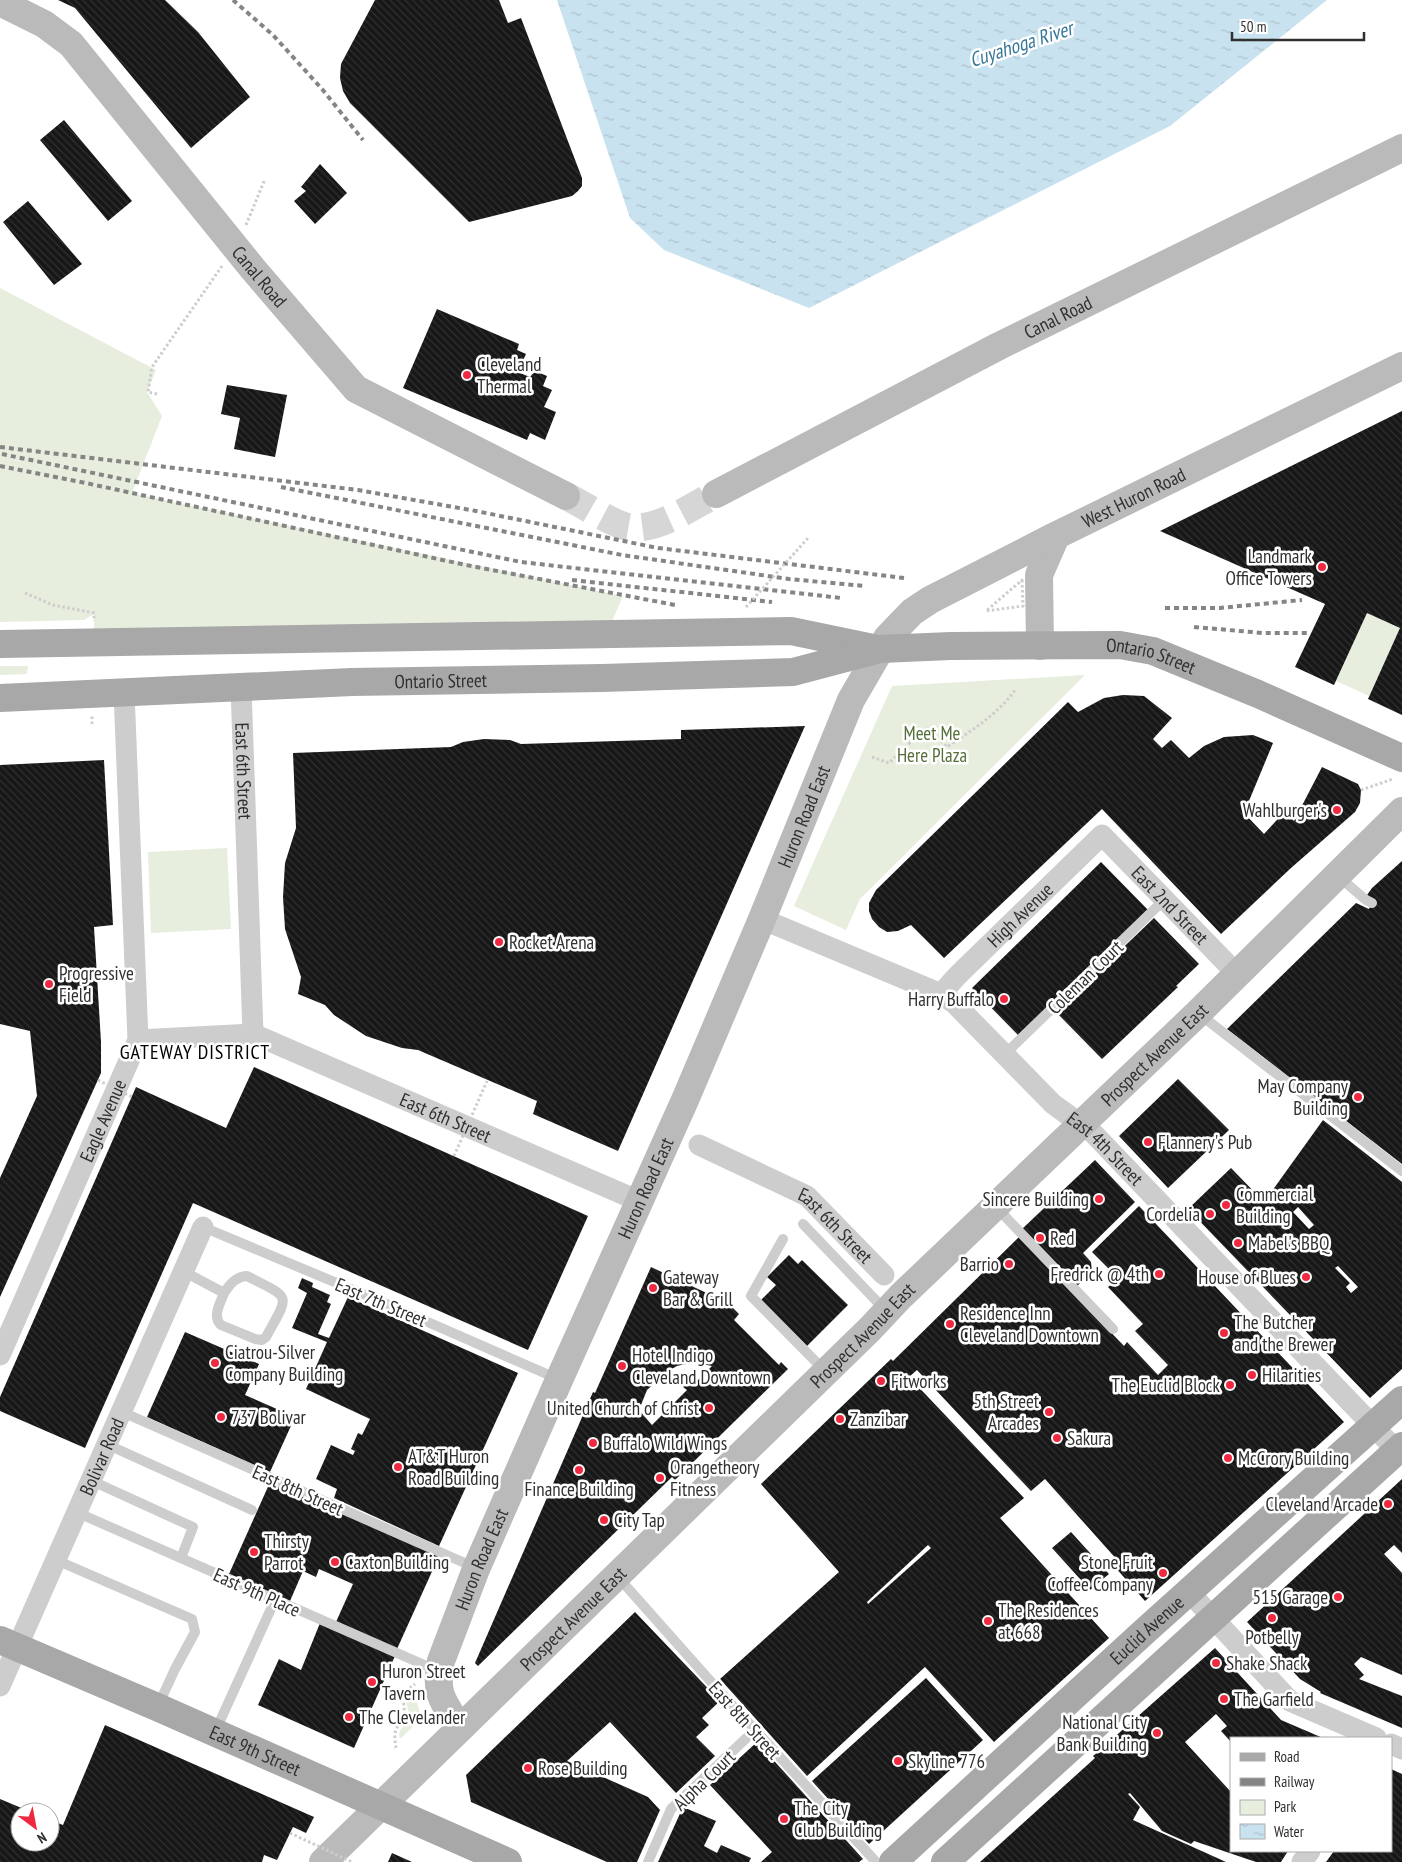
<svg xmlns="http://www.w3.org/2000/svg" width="1402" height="1862" font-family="'PT Sans Narrow',sans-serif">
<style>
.green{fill:#e7eede}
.water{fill:url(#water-ripples)}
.building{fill:url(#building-back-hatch);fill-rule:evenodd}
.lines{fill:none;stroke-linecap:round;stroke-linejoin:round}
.secondary-tunnel{stroke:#d6d6d6;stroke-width:28;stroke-dasharray:28 14;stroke-linecap:butt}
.path{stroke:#cdcdcd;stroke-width:3;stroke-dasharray:2.5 2.5;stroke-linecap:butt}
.lane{stroke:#cdcdcd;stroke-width:10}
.street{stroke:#cdcdcd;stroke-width:21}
.secondary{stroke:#bababa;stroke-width:28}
.primary{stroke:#a8a8a8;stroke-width:28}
.rail{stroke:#858585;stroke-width:4;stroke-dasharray:5 4;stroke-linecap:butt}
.path-bridge{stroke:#cdcdcd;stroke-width:3;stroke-dasharray:2.5 2.5;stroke-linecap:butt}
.poi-dot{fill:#f02941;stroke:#fff;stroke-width:2}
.labels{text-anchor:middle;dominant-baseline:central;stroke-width:5;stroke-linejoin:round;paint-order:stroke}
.street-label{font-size:19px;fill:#303030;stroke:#fff}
.poi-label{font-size:19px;fill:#303030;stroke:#fff;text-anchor:start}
.park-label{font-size:19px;fill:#556f3a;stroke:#fff}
.water-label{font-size:20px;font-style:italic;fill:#387798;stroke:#fff}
.neighbourhood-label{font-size:20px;letter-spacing:1px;fill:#000;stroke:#fff}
</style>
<defs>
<pattern id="water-ripples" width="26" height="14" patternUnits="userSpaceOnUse" patternTransform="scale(1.25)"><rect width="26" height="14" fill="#c9e2ef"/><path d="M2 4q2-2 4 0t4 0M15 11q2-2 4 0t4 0" fill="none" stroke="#adc2cd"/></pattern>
<pattern id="building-back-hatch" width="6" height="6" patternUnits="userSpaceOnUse" patternTransform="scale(1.25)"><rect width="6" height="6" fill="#171717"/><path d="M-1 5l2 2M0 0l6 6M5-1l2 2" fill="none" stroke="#303030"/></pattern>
</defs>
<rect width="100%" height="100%" fill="#fff"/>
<path class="green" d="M0 288 156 370 147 392 162 416 132 493 623 596 607 633 94 642V614L84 620 0 622Z
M1367 613 1400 628 1369 696 1336 681Z
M0 666H28L27 674 0 675Z
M1085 675 860 899 846 930 794 906 892 686Z
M227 848 231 929 151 933 148 852Z
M413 1690 421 1716 418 1722 400 1739C396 1728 407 1727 409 1718 410 1711 405 1705 406 1698Z"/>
<path class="water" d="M557 0H1327L1170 126 809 308 664 250 630 218Z"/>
<path class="building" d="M58 0H165L198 32 250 97 191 148 75 8Z
M375 0H499L508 23 521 18 582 178V186L578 191 572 196 469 222 350 103 343 91 340 78 341 64Z
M64 120 132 201 108 221 40 140Z
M320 164 347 193 315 224 294 201 306 191 301 187Z
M28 201 82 264 54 285 3 222Z
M437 309 519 344 517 350 526 354 520 367V373L530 377 535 371 547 376 543 386 552 390 544 407 556 412 545 440 530 433 527 440 403 388Z
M227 385 287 395 275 457 234 449 240 418 221 414Z
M1402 411V715L1368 699 1400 628 1367 613 1334 685 1295 667 1325 604 1160 531Z
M1123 695 1144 696 1172 718 1153 739 1162 748 1171 740 1189 758 1204 746 1224 737 1253 735 1273 743 1244 813 1264 834 1285 811 1294 821 1322 767 1358 784 1361 790 1360 803 1355 812 1291 868 1221 934 1102 809 944 958 911 925 898 931 887 932 879 927 872 919 869 911V903L876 890 1068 702 1078 712 1104 698Z
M805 726 618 1151 533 1114 537 1101 418 1050 402 1048 366 1036 334 1015 325 1005 298 994 301 977 285 929 283 897 285 863 296 828 293 753 451 747 463 742 484 739 510 740 521 744 681 739V730Z
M104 760 113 925 94 927 101 1042V1073L0 1297V1178L37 1096 30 1031 0 1024V765Z
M1402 861V1164L1227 1029 1356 903 1369 909 1373 900 1367 895 1372 888Z
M1101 862 1148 910 1018 1035 972 988Z
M1154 918 1199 964 1176 986 1178 987 1102 1059 1055 1011 1106 960 1108 962Z
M254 1067 588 1216 528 1350 193 1203 85 1448 0 1411V1397L136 1087 226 1128Z
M1178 1079 1229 1130 1168 1188 1119 1136Z
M1323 1120 1402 1182V1369L1370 1398 1188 1209 1231 1168 1264 1202ZM1298 1207 1314 1225 1309 1229 1293 1212ZM1338 1266 1358 1287 1351 1293 1346 1287 1350 1283 1335 1268Z
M1095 1160 1135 1202 1083 1253 1091 1262 1092 1272 1077 1286 1022 1229Z
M1139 1206 1344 1422 1145 1601 1114 1566 1119 1562 1045 1479 1031 1491 917 1370 909 1377 1024 1498 1000 1518 1109 1638 994 1742 925 1667 807 1776 720 1679 839 1572 761 1484 891 1359 893 1361 897 1357 1019 1237 1124 1346 1127 1342 1158 1375 1168 1365 1135 1331 1143 1324 1108 1287 1118 1278 1092 1252ZM928 1545 931 1548 868 1604 867 1602Z
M789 1255 798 1264 802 1260 848 1305 807 1346 761 1300 776 1285 767 1277Z
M651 1267 728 1303 739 1314 734 1320 779 1365 781 1362 788 1369 675 1480 672 1477 478 1666 475 1663 593 1392 595 1393ZM693 1362 712 1366 698 1380 694 1376 683 1387 687 1390 652 1425 639 1410 647 1390 668 1371 677 1366Z
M302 1278 313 1283 312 1287 330 1295 327 1302 331 1304 318 1334 329 1338 348 1297 518 1373 439 1546 334 1498 337 1489 316 1479 331 1445 353 1455 355 1451 351 1449 358 1433 362 1435 370 1419 306 1389 327 1342 292 1328 307 1293 298 1288Z
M185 1332 259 1364 245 1395 295 1417 270 1472 147 1417Z
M1402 1479V1553L1394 1545 1384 1554 1402 1573V1675L1361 1657 1354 1664 1364 1675 1359 1679 1402 1696V1728L1320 1693 1321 1692 1300 1679 1247 1622Z
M271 1480 439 1556 397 1649 336 1622 353 1584 319 1569 316 1577 303 1571 290 1601 229 1574Z
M1071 1532 1109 1574 1090 1590 1052 1548Z
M635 1612 720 1701 702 1718 709 1725 696 1737 715 1756 676 1793 610 1722 567 1761 648 1797 660 1810 637 1862H607L471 1802 466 1775Z
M320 1623 395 1656 354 1748 258 1705 279 1659 301 1670Z
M1215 1648 1281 1720 1323 1738H1231V1742L1221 1731 1227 1726 1216 1714 1185 1742 1231 1792V1851H1288L1281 1862H1256L1194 1841 1191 1844 1162 1831 1130 1793 1128 1794 1140 1807 1133 1820 1226 1862H980L1095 1758 1093 1756Z
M926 1678 983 1740 869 1844 812 1781Z
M105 1725 239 1784 314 1817 306 1833 293 1827 277 1860 264 1855 262 1862H0V1799L31 1812H20V1842H50V1820L63 1825Z
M757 1742 863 1859 859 1862H761L772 1852 710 1785Z
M1391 1769 1402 1774V1862H1326L1334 1851H1391Z
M683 1807 716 1821 704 1846 717 1853 721 1845 751 1858 749 1862H658Z
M392 1853 412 1862H388Z"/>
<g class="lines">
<path class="secondary-tunnel" d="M566 496C584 505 606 520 624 526 652 535 692 506 716 494"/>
<path class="path" d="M246 225 265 179
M157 394 148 392 152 367 222 266
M1022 580 1023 606 986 611Z
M25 593 53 605 94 613V621
M92 724V715
M872 757 889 763 926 727 947 747C972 730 997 715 1015 690
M1361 790 1393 779
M396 1748C395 1742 394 1735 396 1729 399 1724 403 1721 404 1715 406 1698 396 1698 415 1684"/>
<path class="lane" d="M1338 876 1366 900 1372 903
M1198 1013 1402 1171
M1004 1055 1165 899
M996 1207 1113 1329
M803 1224 886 1311
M203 1227 382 1302 558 1379
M783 1239 751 1296 825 1371
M183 1271 224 1293C229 1285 236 1276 247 1276 292 1299 290 1293 266 1337L262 1340 255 1339 221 1325C212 1316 220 1304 224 1293
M120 1411 476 1568
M106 1444 252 1510
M90 1480 193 1527 181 1558
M76 1512 438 1671
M56 1560 192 1619 195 1632 175 1669 158 1706
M618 1577 713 1684 876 1862
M215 1732 275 1600
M648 1862 671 1809 755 1730"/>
<g class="street">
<path id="s1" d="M241 687 253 1034"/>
<path id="s2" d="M762 919 941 994 954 1003 1053 1104 1093 1133 1397 1451"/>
<path id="s3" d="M941 994 957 976 1102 835 1237 974"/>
<path id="s4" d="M138 1040 253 1034 639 1201"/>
<path id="s5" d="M699 1145 807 1196 884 1275"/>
<path id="s6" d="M0 1355 138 1040 124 692"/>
<path d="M1189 1592 1290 1701 1376 1738"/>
<path id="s7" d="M0 1686 203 1227"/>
<path d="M1391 1744 1402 1749"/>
<path d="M1302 1862 1310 1851"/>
</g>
<g class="secondary">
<path id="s8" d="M0 2 44 24 71 44 253 269 356 389 566 496"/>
<path id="s9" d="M716 494 999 346 1402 148"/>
<path d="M1040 646 1039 575 1056 536"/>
<path id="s10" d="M460 1728C443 1702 434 1693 441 1661L476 1569 559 1380 685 1100 762 919 851 700 887 638 912 612 930 600 1051 538 1402 366"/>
<path id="s11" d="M323 1862 870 1329 901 1296 1198 1013 1402 811"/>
</g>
<g class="primary">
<path d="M0 644 791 631 873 648"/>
<path id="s12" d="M0 698 352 682 602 678 793 672 880 649 951 646 1120 645 1153 651 1258 694 1402 758"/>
<path id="s13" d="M0 1640 157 1707 508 1862"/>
<path id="s14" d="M893 1862 1145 1631 1402 1400"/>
<path d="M945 1862 1402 1446"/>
</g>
<path class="rail" d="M233 0 273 35 322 89 363 140
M0 447 358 490 476 511 658 548 904 578
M2 454 521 562 841 598
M0 466 81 482 466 565 675 605
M281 487 622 555 789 579 865 586
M572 580 772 602
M1165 608H1220L1302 600
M1194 627 1263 633H1309"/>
<path class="path-bridge" d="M746 607 809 537
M98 1080 132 1097
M454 1156 487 1081
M290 1833 352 1862"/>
</g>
<g class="poi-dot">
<circle cx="467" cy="375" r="5"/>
<circle cx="1322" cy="567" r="5"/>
<circle cx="1337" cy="810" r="5"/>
<circle cx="499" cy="942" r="5"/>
<circle cx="49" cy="984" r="5"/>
<circle cx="1004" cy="999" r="5"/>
<circle cx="1358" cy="1097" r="5"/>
<circle cx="1148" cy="1142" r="5"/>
<circle cx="1099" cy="1199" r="5"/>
<circle cx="1226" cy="1205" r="5"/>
<circle cx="1210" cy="1214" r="5"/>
<circle cx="1040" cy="1238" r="5"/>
<circle cx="1238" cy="1243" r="5"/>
<circle cx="1009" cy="1264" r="5"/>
<circle cx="1159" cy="1274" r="5"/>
<circle cx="1306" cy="1277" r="5"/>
<circle cx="653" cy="1288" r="5"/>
<circle cx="950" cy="1324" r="5"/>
<circle cx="1224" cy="1333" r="5"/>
<circle cx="215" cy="1363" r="5"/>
<circle cx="622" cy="1366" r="5"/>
<circle cx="1252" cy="1375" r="5"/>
<circle cx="881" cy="1381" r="5"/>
<circle cx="1230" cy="1385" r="5"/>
<circle cx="709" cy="1408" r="5"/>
<circle cx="1049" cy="1412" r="5"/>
<circle cx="221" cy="1417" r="5"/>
<circle cx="840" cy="1419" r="5"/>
<circle cx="1057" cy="1438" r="5"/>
<circle cx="593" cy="1443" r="5"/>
<circle cx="1228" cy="1458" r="5"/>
<circle cx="398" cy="1467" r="5"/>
<circle cx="579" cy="1470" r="5"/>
<circle cx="660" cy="1478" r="5"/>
<circle cx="1388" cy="1504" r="5"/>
<circle cx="604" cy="1520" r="5"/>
<circle cx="254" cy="1552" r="5"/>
<circle cx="335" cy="1562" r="5"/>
<circle cx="1163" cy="1573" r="5"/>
<circle cx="1338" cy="1597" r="5"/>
<circle cx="1272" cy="1618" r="5"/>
<circle cx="988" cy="1621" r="5"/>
<circle cx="1216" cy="1663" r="5"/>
<circle cx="372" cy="1682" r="5"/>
<circle cx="1224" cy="1699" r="5"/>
<circle cx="349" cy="1717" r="5"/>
<circle cx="1157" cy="1733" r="5"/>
<circle cx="898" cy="1761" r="5"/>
<circle cx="528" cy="1768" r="5"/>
<circle cx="784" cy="1819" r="5"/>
</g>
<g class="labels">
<g class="street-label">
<text stroke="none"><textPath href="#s8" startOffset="382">Canal Road</textPath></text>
<text stroke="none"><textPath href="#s9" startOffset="385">Canal Road</textPath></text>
<text stroke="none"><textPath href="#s10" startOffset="1475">West Huron Road</textPath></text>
<text stroke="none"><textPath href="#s12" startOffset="1156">Ontario Street</textPath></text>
<text stroke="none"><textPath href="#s12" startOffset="441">Ontario Street</textPath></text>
<text stroke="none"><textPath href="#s1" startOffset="84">East 6th Street</textPath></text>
<text stroke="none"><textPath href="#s10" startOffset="992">Huron Road East</textPath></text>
<text stroke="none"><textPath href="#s3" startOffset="324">East 2nd Street</textPath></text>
<text stroke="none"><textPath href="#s3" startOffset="112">High Avenue</textPath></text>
<text transform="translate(1085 977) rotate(-44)">Coleman Court</text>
<text stroke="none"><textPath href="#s11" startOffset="1159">Prospect Avenue East</textPath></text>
<text stroke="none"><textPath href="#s4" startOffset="325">East 6th Street</textPath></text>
<text stroke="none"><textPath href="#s6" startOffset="256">Eagle Avenue</textPath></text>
<text stroke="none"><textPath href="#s2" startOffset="420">East 4th Street</textPath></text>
<text stroke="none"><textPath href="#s10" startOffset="588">Huron Road East</textPath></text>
<text stroke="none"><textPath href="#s5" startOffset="160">East 6th Street</textPath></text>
<text transform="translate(381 1302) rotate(23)">East 7th Street</text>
<text stroke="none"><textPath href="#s11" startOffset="754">Prospect Avenue East</textPath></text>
<text stroke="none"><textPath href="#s7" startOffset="251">Bolivar Road</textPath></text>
<text transform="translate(298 1490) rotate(24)">East 8th Street</text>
<text stroke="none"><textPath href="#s10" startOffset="182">Huron Road East</textPath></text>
<text transform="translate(257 1592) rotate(24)">East 9th Place</text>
<text stroke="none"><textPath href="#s11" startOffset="349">Prospect Avenue East</textPath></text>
<text stroke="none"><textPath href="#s14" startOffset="344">Euclid Avenue</textPath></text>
<text transform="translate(745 1720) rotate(48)">East 8th Street</text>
<text stroke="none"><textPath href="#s13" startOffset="278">East 9th Street</textPath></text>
<text transform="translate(704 1780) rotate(-44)">Alpha Court</text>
</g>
<g class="poi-label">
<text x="477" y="364">Cleveland<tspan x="477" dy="22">Thermal</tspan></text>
<text x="1312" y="556" text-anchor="end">Landmark<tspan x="1312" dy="22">Office Towers</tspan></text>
<text x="1327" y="810" text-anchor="end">Wahlburger's</text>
<text x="509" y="942">Rocket Arena</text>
<text x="59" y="973">Progressive<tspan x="59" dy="22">Field</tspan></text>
<text x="994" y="999" text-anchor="end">Harry Buffalo</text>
<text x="1348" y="1086" text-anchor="end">May Company<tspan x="1348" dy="22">Building</tspan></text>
<text x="1158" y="1142">Flannery's Pub</text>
<text x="1236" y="1194">Commercial<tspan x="1236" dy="22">Building</tspan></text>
<text x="1089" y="1199" text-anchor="end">Sincere Building</text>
<text x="1200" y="1214" text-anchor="end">Cordelia</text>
<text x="1050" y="1238">Red</text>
<text x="1248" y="1243">Mabel's BBQ</text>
<text x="999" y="1264" text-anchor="end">Barrio</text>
<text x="1149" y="1274" text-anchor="end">Fredrick @ 4th</text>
<text x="663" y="1277">Gateway<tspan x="663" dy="22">Bar &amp; Grill</tspan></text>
<text x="1296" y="1277" text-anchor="end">House of Blues</text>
<text x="960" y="1313">Residence Inn<tspan x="960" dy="22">Cleveland Downtown</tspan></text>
<text x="1234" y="1322">The Butcher<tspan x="1234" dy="22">and the Brewer</tspan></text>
<text x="225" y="1352">Ciatrou-Silver<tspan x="225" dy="22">Company Building</tspan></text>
<text x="632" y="1355">Hotel Indigo<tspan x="632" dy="22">Cleveland Downtown</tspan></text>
<text x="1262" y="1375">Hilarities</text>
<text x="891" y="1381">Fitworks</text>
<text x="1220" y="1385" text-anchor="end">The Euclid Block</text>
<text x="1039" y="1401" text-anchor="end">5th Street<tspan x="1039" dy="22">Arcades</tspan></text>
<text x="699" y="1408" text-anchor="end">United Church of Christ</text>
<text x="231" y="1417">737 Bolivar</text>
<text x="850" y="1419">Zanzibar</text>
<text x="1067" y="1438">Sakura</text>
<text x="603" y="1443">Buffalo Wild Wings</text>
<text x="408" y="1456">AT&amp;T Huron<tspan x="408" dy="22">Road Building</tspan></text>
<text x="1238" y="1458">McCrory Building</text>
<text x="670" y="1467">Orangetheory<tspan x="670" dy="22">Fitness</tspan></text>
<text x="579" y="1489" text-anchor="middle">Finance Building</text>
<text x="1378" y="1504" text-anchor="end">Cleveland Arcade</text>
<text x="614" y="1520">City Tap</text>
<text x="264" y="1541">Thirsty<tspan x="264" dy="22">Parrot</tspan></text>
<text x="345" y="1562">Caxton Building</text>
<text x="1153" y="1562" text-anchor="end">Stone Fruit<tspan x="1153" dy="22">Coffee Company</tspan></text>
<text x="1328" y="1597" text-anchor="end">515 Garage</text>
<text x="998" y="1610">The Residences<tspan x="998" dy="22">at 668</tspan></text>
<text x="1272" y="1637" text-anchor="middle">Potbelly</text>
<text x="1226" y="1663">Shake Shack</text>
<text x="382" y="1671">Huron Street<tspan x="382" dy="22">Tavern</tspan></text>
<text x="1234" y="1699">The Garfield</text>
<text x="359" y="1717">The Clevelander</text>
<text x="1147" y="1722" text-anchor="end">National City<tspan x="1147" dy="22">Bank Building</tspan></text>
<text x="908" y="1761">Skyline 776</text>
<text x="538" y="1768">Rose Building</text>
<text x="794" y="1808">The City<tspan x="794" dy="22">Club Building</tspan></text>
</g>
<g class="park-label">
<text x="932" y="733">Meet Me<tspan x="932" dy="22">Here Plaza</tspan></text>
</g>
<g class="water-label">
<text transform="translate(1021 44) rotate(-18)">Cuyahoga River</text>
</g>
<g class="neighbourhood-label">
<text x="195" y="1052">GATEWAY DISTRICT</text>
</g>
</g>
<rect x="1230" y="1737" width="162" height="115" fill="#ffffff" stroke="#acacac"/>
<rect x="1240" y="1753" width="25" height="8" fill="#a8a8a8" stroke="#acacac"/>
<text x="1274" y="1762" font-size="15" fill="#303030">Road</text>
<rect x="1240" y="1778" width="25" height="8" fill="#858585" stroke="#acacac"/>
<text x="1274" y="1787" font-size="15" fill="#303030">Railway</text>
<rect x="1240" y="1800" width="25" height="15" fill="#e7eede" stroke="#acacac"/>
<text x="1274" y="1812" font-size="15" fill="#303030">Park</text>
<rect x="1240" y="1824" width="25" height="15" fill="url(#water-ripples)" stroke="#acacac"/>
<text x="1274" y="1837" font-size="15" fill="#303030">Water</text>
<g transform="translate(35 1827) rotate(148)"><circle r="24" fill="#ffffff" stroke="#acacac"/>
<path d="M0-4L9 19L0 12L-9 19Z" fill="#f02941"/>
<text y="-8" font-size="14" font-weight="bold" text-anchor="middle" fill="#303030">N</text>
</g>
<path d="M1232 32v8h132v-8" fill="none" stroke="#303030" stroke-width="2.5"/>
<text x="1240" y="32" font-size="15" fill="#303030" stroke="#ffffff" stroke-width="4" paint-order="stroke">50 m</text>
</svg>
